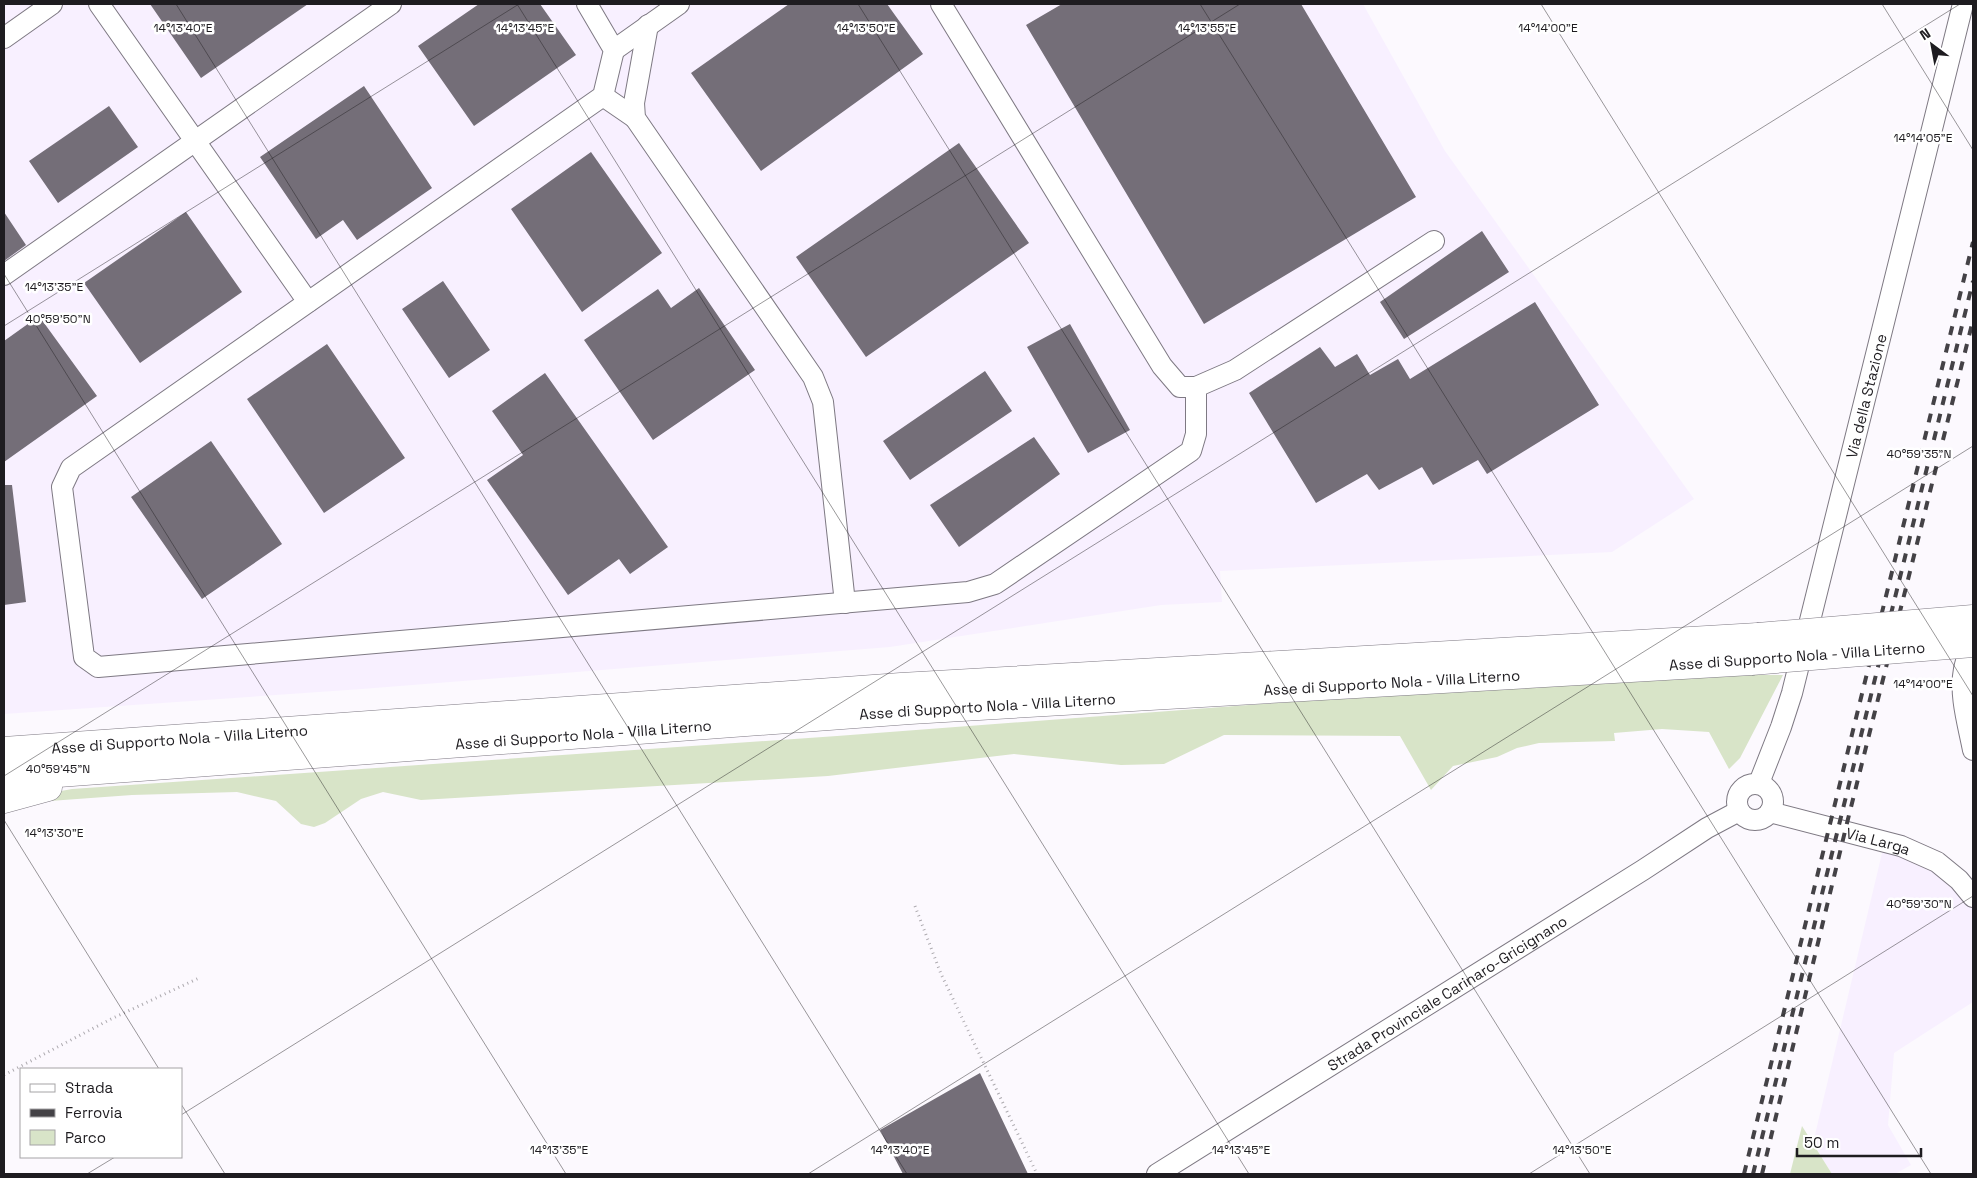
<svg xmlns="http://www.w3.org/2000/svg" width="1977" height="1178" font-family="'Space Grotesk',sans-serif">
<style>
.built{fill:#f8f0ff}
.green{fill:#d8e4c8}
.building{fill:#746e78}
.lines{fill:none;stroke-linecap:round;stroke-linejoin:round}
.minor-casing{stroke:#7e7983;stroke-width:22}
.highway-casing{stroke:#7e7983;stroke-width:29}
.path{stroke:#adaaaf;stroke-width:3;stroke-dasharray:1 4;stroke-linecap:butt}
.minor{stroke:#fff;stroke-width:20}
.highway{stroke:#fff;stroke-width:28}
.rail{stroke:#444246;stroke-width:4;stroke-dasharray:9 9;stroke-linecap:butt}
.highway-bridge-casing{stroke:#7e7983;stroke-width:29;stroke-linecap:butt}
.highway-bridge{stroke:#fff;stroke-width:28}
.ticks{fill:none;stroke:#1e1c20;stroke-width:1;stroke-opacity:0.45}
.labels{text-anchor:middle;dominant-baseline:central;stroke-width:5;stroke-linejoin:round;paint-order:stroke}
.street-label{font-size:15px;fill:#1e1c20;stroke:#fff}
.ticks-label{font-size:12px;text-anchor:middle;fill:#1e1c20;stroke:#fff;stroke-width:5;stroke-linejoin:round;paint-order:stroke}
</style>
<rect width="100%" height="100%" fill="#fcf9fe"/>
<path class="built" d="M4 4H1363L1445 151 1694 499 1612 552 1220 571 1222 602 1161 605 890 647 362 689 4 714Z
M1883 849 1931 867 1954 887 1973 909V1002L1894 1053 1888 1125 1911 1165 1895 1174H1832L1813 1143Z"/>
<path class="green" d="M1660 674 1783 675 1740 758 1729 769 1709 732 1662 729 1614 733 1615 741 1539 743 1517 748 1497 757 1453 766 1431 790 1400 736 1224 735 1164 764 1121 765 1014 754 828 776 421 800 383 792 361 799 325 823 314 827 301 824 276 801 237 792 132 795 36 802 34 796 72 789 837 736Z
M1802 1126 1832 1174H1790Z"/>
<path class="building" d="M150 4H308L201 78Z
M479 4H540L576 55 474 126 418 46Z
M789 4H887L923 54 761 171 691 73Z
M1062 4H1301L1416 197 1204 324 1026 25Z
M364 86 432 188 357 240 343 220 316 239 260 157Z
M109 106 138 147 58 203 29 161Z
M959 143 1029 243 866 357 796 257Z
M591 152 662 253 582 312 511 209Z
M4 212 26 245 4 261Z
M186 212 242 292 140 363 84 283Z
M1482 231 1509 272 1404 339 1380 302Z
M443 281 490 350 449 378 402 309Z
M699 288 755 370 653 440 584 340 658 289 671 308Z
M1535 302 1599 405 1487 474 1478 460 1433 485 1422 467 1379 490 1367 474 1316 503 1249 393 1320 347 1335 367 1357 354 1370 375 1398 359 1410 379Z
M39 316 97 396 4 462V341Z
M1070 324 1130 430 1088 453 1027 347Z
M327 344 405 458 324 513 247 399Z
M985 371 1012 411 910 480 883 441Z
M545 373 668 547 630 574 619 559 568 595 487 480 523 455 492 411Z
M1034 437 1060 474 959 547 930 505Z
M211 441 282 544 202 599 131 497Z
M4 485H12L26 602 4 605Z
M980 1073 1028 1174H903L880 1130Z"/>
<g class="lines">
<defs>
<g id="minor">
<path d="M99 4 308 302"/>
<path d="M587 4 614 50 603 96 71 468 62 487 84 657 98 667 968 592 995 584 1191 451 1196 434V387"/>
<path d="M941 4 1162 366 1180 387H1196L1235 370 1434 241"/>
<path d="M648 25 634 103 635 118 813 377 823 402 845 603"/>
<path d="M4 38 52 4"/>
<path d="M614 50 679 4"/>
<path d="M603 96 635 118"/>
<path d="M4 275 391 4"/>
<path d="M1973 640C1970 649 1966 659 1964 669 1959 695 1968 724 1973 750"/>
<path id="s1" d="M1759 783 1781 727 1792 693 1963 4"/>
<circle cx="1755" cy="802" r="18"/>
<path id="s2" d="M1770 812 1901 846 1937 862 1959 880 1973 897"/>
<path id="s3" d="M1157 1174 1643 870 1707 828 1739 811"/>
</g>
<g id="highway">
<path id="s4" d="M4 751 901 687 1758 637"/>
<path id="s5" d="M4 777 910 710 1751 661"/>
<path d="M4 799 48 787"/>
</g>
</defs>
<use href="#minor" class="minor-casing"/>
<use href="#highway" class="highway-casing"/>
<path class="path" d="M915 906 941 974 1037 1174
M4 1075 111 1019 199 978"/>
<use href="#minor" class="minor"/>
<use href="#highway" class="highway"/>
<path class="rail" d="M1744 1174 1973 242
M1753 1174 1973 281
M1762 1174 1848 819 1973 320"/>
<defs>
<path id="highway-bridge" d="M1758 637 1973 619
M1751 661 1973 643"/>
</defs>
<use href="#highway-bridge" class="highway-bridge-casing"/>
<use href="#highway-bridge" class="highway-bridge"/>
</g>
<path class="ticks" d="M176 4 907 1174M517 4 1249 1174M858 4 1590 1174M1200 4 1931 1174M1541 4 1973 696M1882 4 1973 150M4 274 566 1174M4 326 519 4M4 776 1240 4M4 820 159 1069M181 1104 225 1174M181 1115 1960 4M87 1174 115 1157M808 1174 1973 446M1529 1174 1973 896"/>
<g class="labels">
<g class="street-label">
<text stroke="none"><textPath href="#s1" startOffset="402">Via della Stazione</textPath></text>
<text transform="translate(1797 656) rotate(-4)">Asse di Supporto Nola - Villa Literno</text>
<text stroke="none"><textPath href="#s5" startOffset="1391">Asse di Supporto Nola - Villa Literno</textPath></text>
<text stroke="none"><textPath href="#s5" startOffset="986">Asse di Supporto Nola - Villa Literno</textPath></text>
<text stroke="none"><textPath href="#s5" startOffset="581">Asse di Supporto Nola - Villa Literno</textPath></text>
<text stroke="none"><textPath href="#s4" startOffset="176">Asse di Supporto Nola - Villa Literno</textPath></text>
<text stroke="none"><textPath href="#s2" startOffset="112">Via Larga</textPath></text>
<text stroke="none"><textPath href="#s3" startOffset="342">Strada Provinciale Carinaro-Gricignano</textPath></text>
</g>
</g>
<g class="ticks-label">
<text x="866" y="32">14°13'50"E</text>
<text x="1548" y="32">14°14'00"E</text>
<text x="183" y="32">14°13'40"E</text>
<text x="525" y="32">14°13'45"E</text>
<text x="1207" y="32">14°13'55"E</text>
<text x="1923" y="142">14°14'05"E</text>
<text x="54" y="291">14°13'35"E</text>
<text x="58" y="323">40°59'50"N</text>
<text x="1919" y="458">40°59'35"N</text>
<text x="1923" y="688">14°14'00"E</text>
<text x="58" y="773">40°59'45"N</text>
<text x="54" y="837">14°13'30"E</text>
<text x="1919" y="908">40°59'30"N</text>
<text x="559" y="1154">14°13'35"E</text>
<text x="900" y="1154">14°13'40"E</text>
<text x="1241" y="1154">14°13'45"E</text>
<text x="1582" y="1154">14°13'50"E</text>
</g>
<rect width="1977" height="1178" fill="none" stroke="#1e1c20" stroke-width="10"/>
<rect x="20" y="1068" width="162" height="90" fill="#ffffff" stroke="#a5a4a6"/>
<rect x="30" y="1084" width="25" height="8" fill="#ffffff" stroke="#a5a4a6"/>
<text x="65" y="1093" font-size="15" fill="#1e1c20">Strada</text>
<rect x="30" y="1109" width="25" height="8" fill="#444246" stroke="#a5a4a6"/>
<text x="65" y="1118" font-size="15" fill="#1e1c20">Ferrovia</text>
<rect x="30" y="1130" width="25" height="15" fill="#d8e4c8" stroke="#a5a4a6"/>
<text x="65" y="1143" font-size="15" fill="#1e1c20">Parco</text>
<g transform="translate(1932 45) rotate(328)" stroke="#ffffff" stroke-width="4" paint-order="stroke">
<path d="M0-4L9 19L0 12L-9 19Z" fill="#1e1c20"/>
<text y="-8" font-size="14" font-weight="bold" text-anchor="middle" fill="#1e1c20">N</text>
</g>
<path d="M1797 1148v8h124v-8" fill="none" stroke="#1e1c20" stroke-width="2.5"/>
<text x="1804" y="1148" font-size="15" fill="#1e1c20" stroke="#ffffff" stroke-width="4" paint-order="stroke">50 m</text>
</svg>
